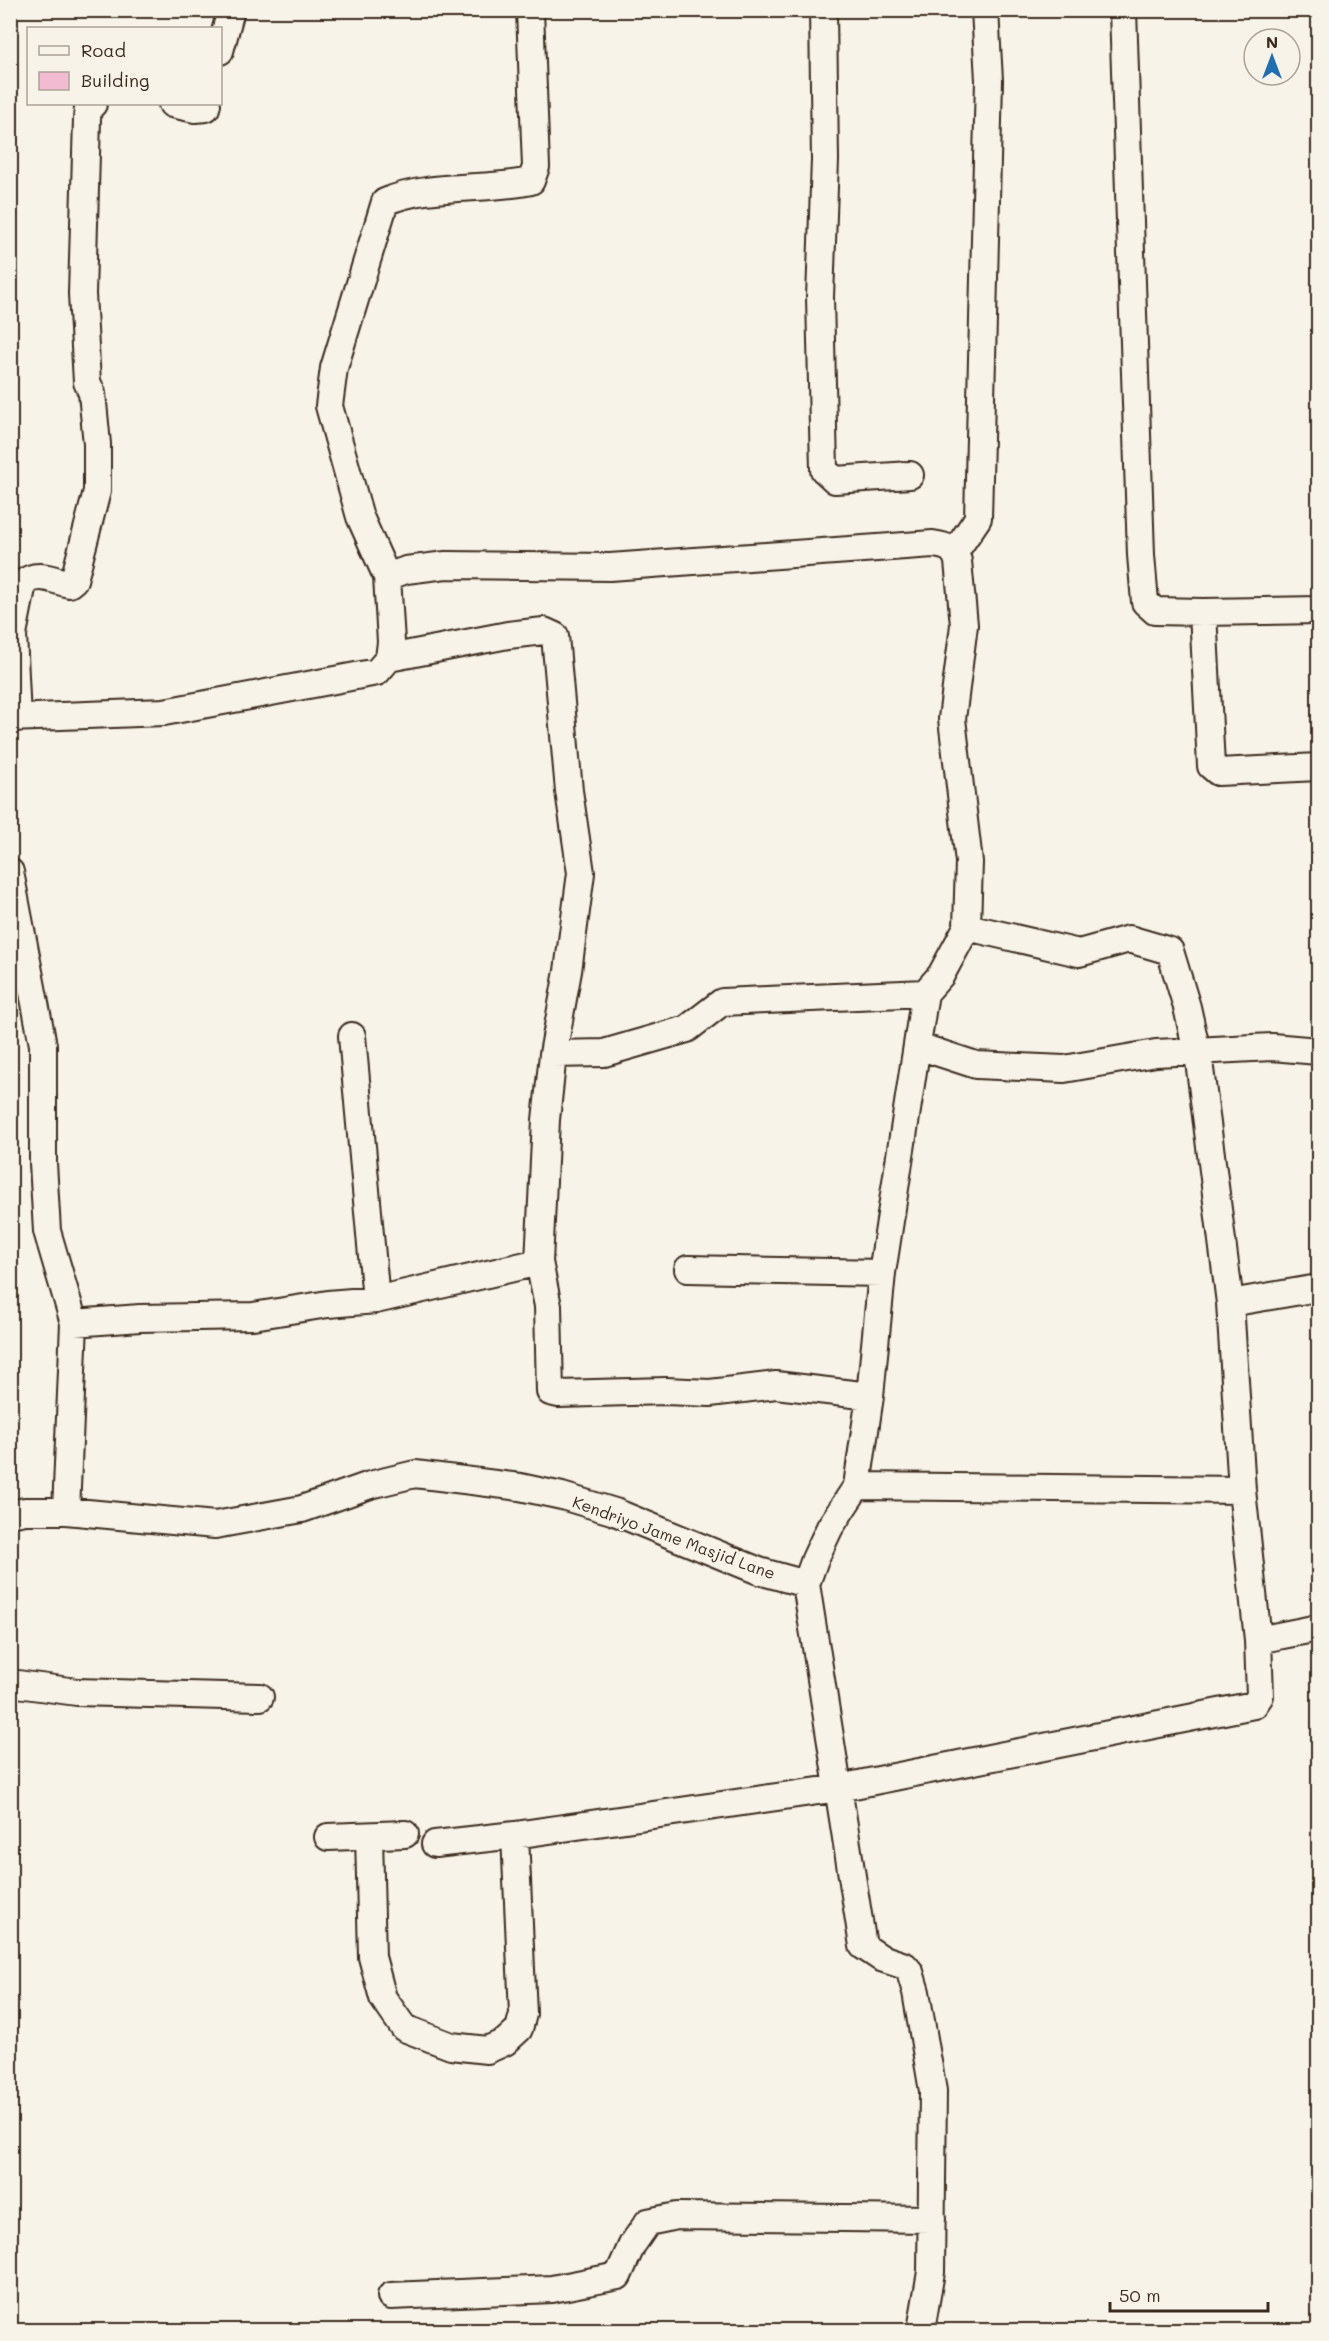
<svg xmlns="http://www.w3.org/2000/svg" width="1329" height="2341" font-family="Mali,sans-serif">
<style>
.building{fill:#f2bbd2;stroke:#3b2a1e;stroke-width:1.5}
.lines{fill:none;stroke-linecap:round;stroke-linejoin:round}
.minor-casing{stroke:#3b2a1e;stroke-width:30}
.minor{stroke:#f7f3e8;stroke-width:26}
.labels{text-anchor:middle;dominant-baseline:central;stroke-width:4.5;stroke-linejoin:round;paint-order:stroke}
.street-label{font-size:16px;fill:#3b2a1e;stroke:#f7f3e8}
</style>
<rect width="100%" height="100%" fill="#f7f3e8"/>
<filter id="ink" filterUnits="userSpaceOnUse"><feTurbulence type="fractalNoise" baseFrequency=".0167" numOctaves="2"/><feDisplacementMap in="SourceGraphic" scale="12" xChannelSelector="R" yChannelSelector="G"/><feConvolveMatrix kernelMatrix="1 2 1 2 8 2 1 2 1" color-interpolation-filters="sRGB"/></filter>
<g filter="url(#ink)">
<path class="building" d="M1313 846H1318V895H1314Z"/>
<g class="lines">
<defs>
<path id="minor" d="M823 10 825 160 820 297 824 470 835 480 910 475
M1123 10 1141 555 1145 602 1155 611 1203 612 1318 610
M220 51 231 10
M172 104 195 109 206 108 207 104
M955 552 978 518 989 80 985 10
M387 577 360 517 329 406 334 368 385 202C427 183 485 191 531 181L536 167 530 10
M1203 612 1211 766 1218 772 1318 767
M389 658 508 635 544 631 555 636 569 791 581 873 568 971 553 1054 546 1120 539 1262 548 1306 550 1392 559 1394 666 1391 710 1393 776 1385 870 1396
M10 718 164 712 377 672 389 658 391 642 387 577 406 570 446 565 610 567 933 544C947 546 954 548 958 561L964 625 952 719 969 862 967 927 941 975 925 993 882 1273 870 1396 857 1486 830 1527 815 1559 806 1584 863 1946 881 1958 905 1966 910 1972 916 1992 933 2091 931 2272 921 2330
M17 718 13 634 23 583C37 571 53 580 69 584L74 580 97 491V444L92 393 87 382 82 294 87 119 88 108 93 104
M10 872 43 1045V1163L47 1231 74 1323 66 1511
M352 1036 376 1300
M918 1046 976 1065 1064 1069 1156 1053 1272 1047 1318 1051
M553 1054 604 1053 687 1029 722 1002 925 993
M688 1269 882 1273
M1230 1303 1318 1288
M74 1323 140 1318 253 1316 328 1304 376 1300 539 1262
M857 1486 1242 1490
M10 1514 25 1511H66L215 1525 302 1509 370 1485 415 1474 520 1487 562 1496 615 1512 759 1571 806 1584
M1258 1640 1318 1628
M10 1683 77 1692 260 1697
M369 1836 372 1957 383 1998 404 2028 451 2046 487 2050 505 2042 519 2029 523 2014 515 1835
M328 1837 405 1834
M435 1844 515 1835 839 1788 1254 1705 1260 1696 1258 1640 1242 1490 1230 1303 1199 1061 1187 1007 1170 951 1129 939 1079 953 967 927
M391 2296 552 2289 618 2276 632 2245 648 2222 677 2216 932 2219"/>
</defs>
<use href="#minor" class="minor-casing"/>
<use href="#minor" class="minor"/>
</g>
</g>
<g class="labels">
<g class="street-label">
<text transform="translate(674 1537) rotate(20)">Kendriyo Jame Masjid Lane</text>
</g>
</g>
<rect width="1329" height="2341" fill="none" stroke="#f7f3e8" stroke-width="36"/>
<rect x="18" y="18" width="1293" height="2305" fill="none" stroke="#3b2a1e" stroke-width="2" filter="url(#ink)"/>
<rect x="27" y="27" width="195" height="78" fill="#f7f3e8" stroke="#aca397" stroke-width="1.5"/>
<rect x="39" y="46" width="30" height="9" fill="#f7f3e8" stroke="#aca397" stroke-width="1.5"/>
<text x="81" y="57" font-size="18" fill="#3b2a1e">Road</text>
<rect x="39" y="72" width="30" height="18" fill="#f2bbd2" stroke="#aca397" stroke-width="1.5"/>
<text x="81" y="87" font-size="18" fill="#3b2a1e">Building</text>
<g transform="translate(1272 57)"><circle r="28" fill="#f7f3e8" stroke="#aca397" stroke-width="1.5"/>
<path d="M0-4.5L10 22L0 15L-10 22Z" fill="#1f6fb2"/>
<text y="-9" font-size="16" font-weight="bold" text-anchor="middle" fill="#3b2a1e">N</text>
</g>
<path d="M1110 2302v9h158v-9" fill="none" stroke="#3b2a1e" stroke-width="3"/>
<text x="1119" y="2302" font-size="18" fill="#3b2a1e" stroke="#f7f3e8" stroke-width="4.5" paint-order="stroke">50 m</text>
</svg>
